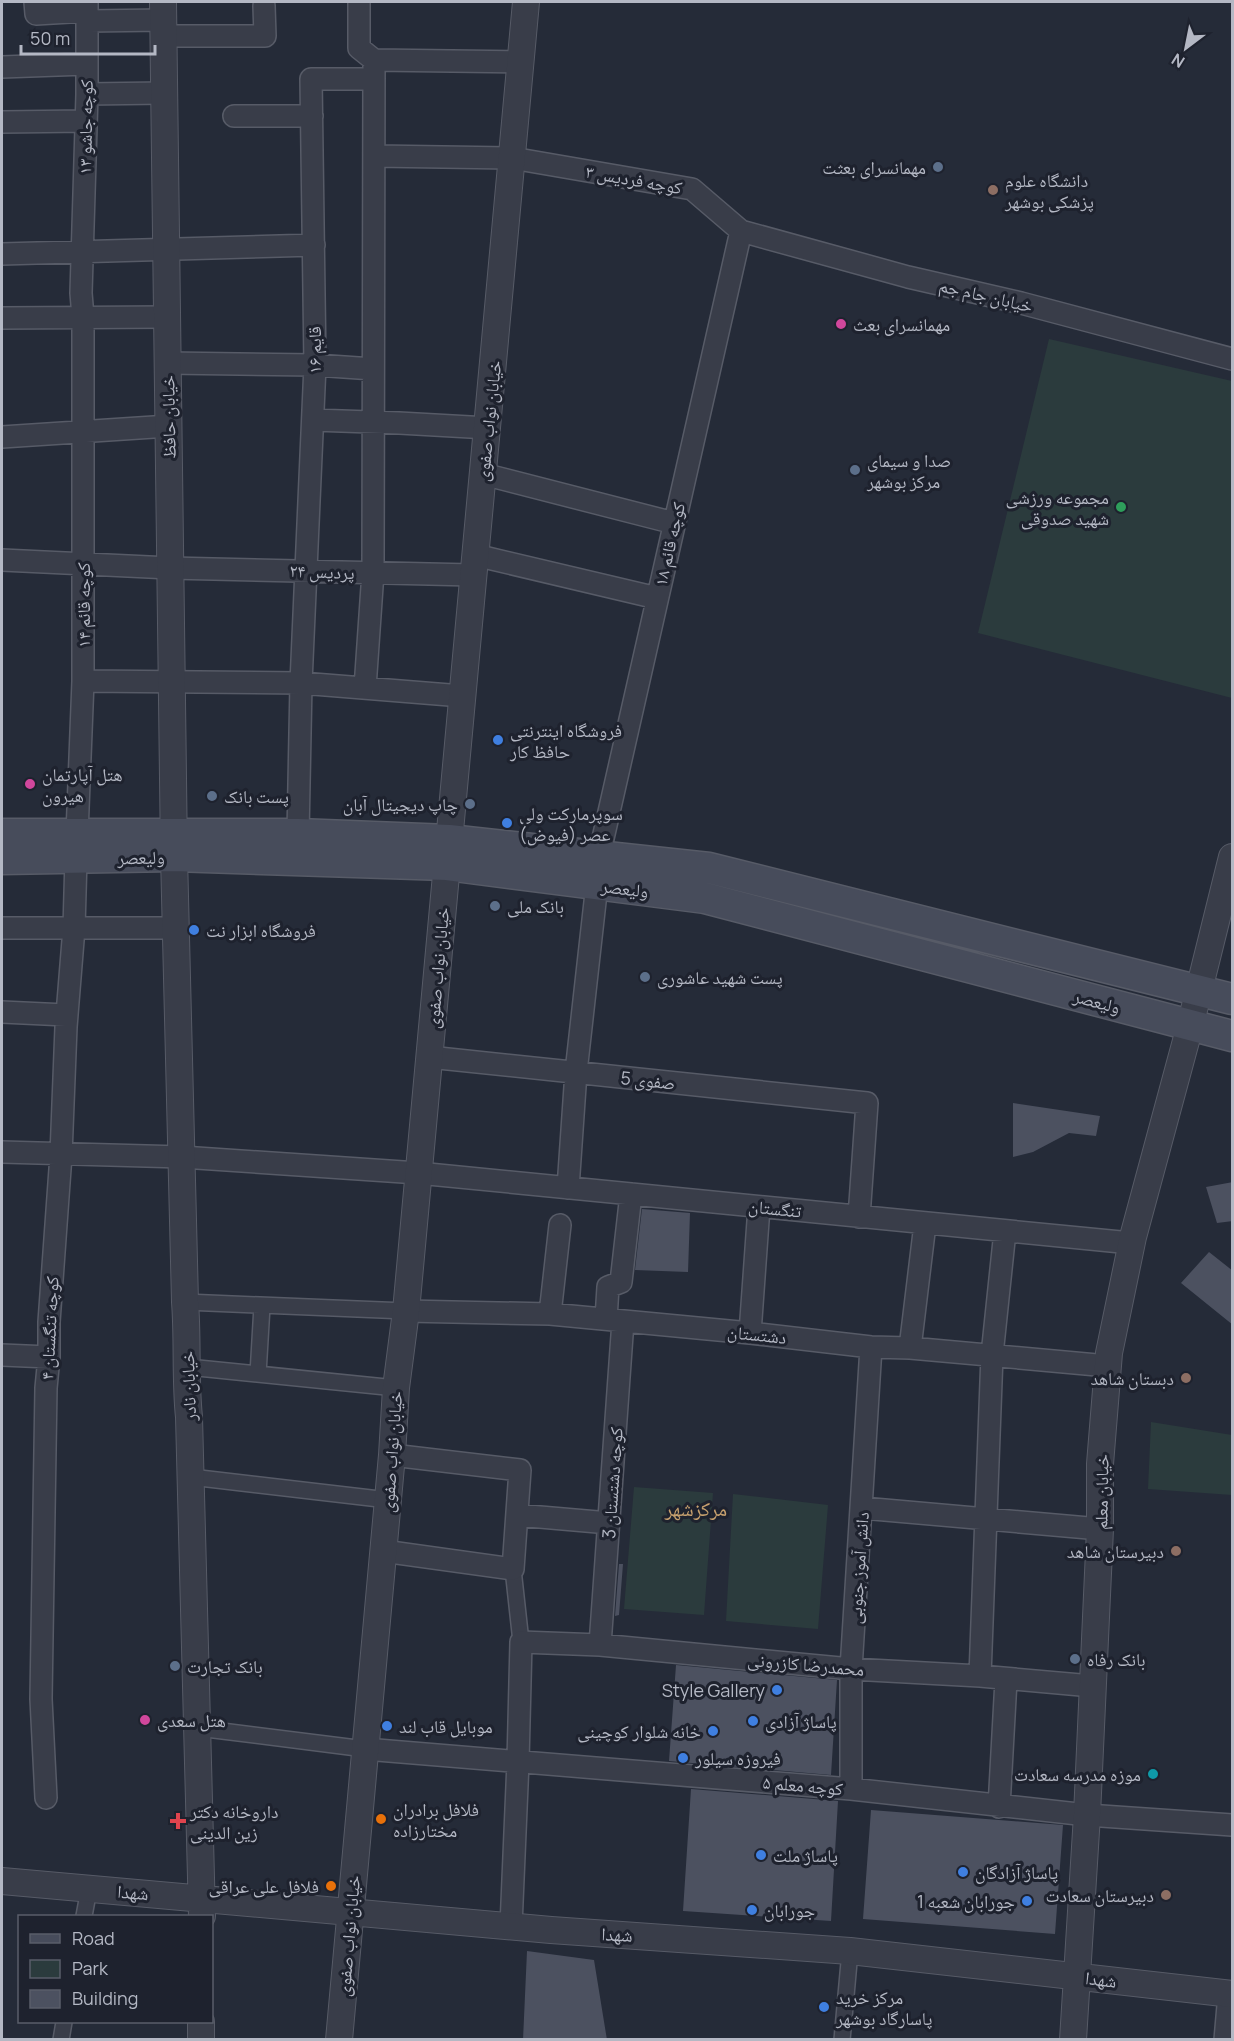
<svg xmlns="http://www.w3.org/2000/svg" width="1234" height="2041" font-family="Manrope,'Noto Naskh Arabic',sans-serif">
<style>
.green{fill:#2b3b3d}
.building{fill:#4c5160}
.lines{fill:none;stroke-linecap:round;stroke-linejoin:round}
.pedestrian-casing{stroke:#575b67;stroke-width:18}
.minor-casing{stroke:#575b67;stroke-width:24}
.tertiary-casing{stroke:#575b67;stroke-width:28}
.secondary-casing{stroke:#575b67;stroke-width:33}
.pedestrian{stroke:#393d49;stroke-width:15}
.minor{stroke:#393d49;stroke-width:21}
.tertiary{stroke:#393d49;stroke-width:26}
.secondary{stroke:#474c5b;stroke-width:30}
.service-dot{fill:#5c6f8a;stroke:#1e222e;stroke-width:2}
.education-dot{fill:#8d6e63;stroke:#1e222e;stroke-width:2}
.hotel-dot{fill:#d1479c;stroke:#1e222e;stroke-width:2}
.leisure-dot{fill:#2e9e5b;stroke:#1e222e;stroke-width:2}
.shop-dot{fill:#3f7fe0;stroke:#1e222e;stroke-width:2}
.culture-dot{fill:#0f9aa8;stroke:#1e222e;stroke-width:2}
.food-dot{fill:#e8710a;stroke:#1e222e;stroke-width:2}
.health-dot{fill:#e0444e;stroke:#1e222e;stroke-width:2}
.labels{text-anchor:middle;dominant-baseline:central;stroke-width:6;stroke-linejoin:round;paint-order:stroke}
.street-label{font-size:18px;fill:#b4b8c4;stroke:#1e222e}
.poi-label{font-size:18px;fill:#b4b8c4;stroke:#1e222e;text-anchor:start}
.neighbourhood-label{font-size:20px;fill:#c6a06e;stroke:#1e222e}
</style>
<rect width="100%" height="100%" fill="#252b38"/>
<path class="green" d="M1049 339 1232 381V698L978 633Z
M1151 1422 1232 1435V1495L1148 1489Z
M634 1487 713 1493 704 1615 624 1609Z
M733 1494 828 1505 818 1629 726 1621Z"/>
<path class="building" d="M1013 1103 1100 1116 1096 1136 1069 1133 1033 1152 1013 1157Z
M1233 1182V1221L1217 1223 1206 1187Z
M642 1209 690 1213 688 1272 635 1270Z
M1209 1252 1233 1271V1325L1181 1283Z
M619 1564H623L619 1615 615 1616Z
M676 1665 837 1680 831 1775 669 1761Z
M691 1789 838 1801 831 1921 683 1911Z
M871 1810 1063 1825 1055 1934 863 1919Z
M527 1951 594 1960 607 2040H523Z"/>
<g class="lines">
<defs>
<path id="pedestrian" d="M185 1302 406 1311
M188 1367 396 1388
M258 1374 262 1306
M191 1477 388 1500
M513 1569 521 1642
M198 1728 365 1749
M84 1916 89 1889
M61 2040 64 2022
M842 2040 850 1951"/>
<path id="minor" d="M35 2 36 14 87 11
M359 2V48L374 60
M88 21 163 20
M163 36H265L264 6
M374 60 520 62
M2 67 86 64
M87 94 164 93
M234 116H312
M2 122 86 121
M375 156 512 158 692 189 741 231 908 277 1021 303 1232 359
M2 254 314 245
M2 318 167 317
M168 363 315 365 373 369
M313 420 399 423 488 428
M2 437 169 426
M483 474 674 523
M475 555 657 598
M2 560 170 568 473 575
M83 681 301 683 462 696
M365 688 373 572 374 60
M77 834 83 681V317L81 293 87 94V2
M298 834 301 683 315 365 311 79H374
M599 856 741 231
M2 928H164
M2 1012 66 1015
M429 1057 867 1103 859 1217
M2 1152 182 1157 418 1173 1131 1243
M568 1188 576 1072 597 884
M406 1311 550 1314 750 1333 871 1347 910 1348 1108 1366
M550 1314 560 1225
M606 1319 608 1287 621 1282 631 1194
M750 1333 759 1207
M910 1348 925 1224
M2 1355 49 1357
M862 1508 1100 1529
M517 1515 609 1523
M383 1551 513 1569 520 1470 392 1455
M600 1645 623 1321
M980 1676 992 1355 1005 1231
M365 1749 851 1789 1087 1815 1232 1825
M851 1789V1669L871 1347
M46 1798 41 1699 46 1388 49 1357V1322L61 1155 66 1027 74 928 76 858
M999 1807 1006 1680
M511 1926 518 1762 521 1642 600 1645 851 1669 980 1676 1092 1686
M1225 2040 1229 1994"/>
<path id="tertiary" d="M163 2 174 856 185 1302C188 1340 185 1379 189 1417L202 1916
M2 1881 551 1930 850 1951 1232 1994
M201 2040V2022
M339 2040 392 1455 396 1388 406 1311 526 2
M1073 2040 1087 1815 1100 1529V1464L1109 1353 1133 1237 1190 1026 1232 857"/>
<path id="secondary" d="M2 834H298L449 840 709 868 1232 999
M2 859 174 856 447 865 705 898 1232 1036"/>
</defs>
<use href="#pedestrian" class="pedestrian-casing"/>
<use href="#minor" class="minor-casing"/>
<use href="#tertiary" class="tertiary-casing"/>
<use href="#secondary" class="secondary-casing"/>
<use href="#pedestrian" class="pedestrian"/>
<use href="#minor" class="minor"/>
<use href="#tertiary" class="tertiary"/>
<use href="#secondary" class="secondary"/>
</g>
<g class="service-dot">
<circle cx="938" cy="167" r="6"/>
<circle cx="855" cy="470" r="6"/>
<circle cx="212" cy="796" r="6"/>
<circle cx="470" cy="804" r="6"/>
<circle cx="495" cy="906" r="6"/>
<circle cx="645" cy="977" r="6"/>
<circle cx="1075" cy="1659" r="6"/>
<circle cx="175" cy="1666" r="6"/>
</g>
<g class="education-dot">
<circle cx="993" cy="190" r="6"/>
<circle cx="1186" cy="1378" r="6"/>
<circle cx="1176" cy="1551" r="6"/>
<circle cx="1166" cy="1895" r="6"/>
</g>
<g class="hotel-dot">
<circle cx="841" cy="324" r="6"/>
<circle cx="30" cy="784" r="6"/>
<circle cx="145" cy="1720" r="6"/>
</g>
<circle class="leisure-dot" cx="1121" cy="507" r="6"/>
<g class="shop-dot">
<circle cx="498" cy="740" r="6"/>
<circle cx="507" cy="823" r="6"/>
<circle cx="194" cy="930" r="6"/>
<circle cx="777" cy="1690" r="6"/>
<circle cx="753" cy="1721" r="6"/>
<circle cx="387" cy="1726" r="6"/>
<circle cx="713" cy="1731" r="6"/>
<circle cx="683" cy="1758" r="6"/>
<circle cx="761" cy="1855" r="6"/>
<circle cx="963" cy="1872" r="6"/>
<circle cx="1027" cy="1901" r="6"/>
<circle cx="752" cy="1910" r="6"/>
<circle cx="824" cy="2007" r="6"/>
</g>
<circle class="culture-dot" cx="1153" cy="1774" r="6"/>
<g class="food-dot">
<circle cx="381" cy="1819" r="6"/>
<circle cx="331" cy="1886" r="6"/>
</g>
<path class="health-dot" d="M175 1812h6v6h6v6h-6v6h-6v-6h-6v-6h6z"/>
<g class="labels">
<g class="street-label">
<text transform="translate(85 127) rotate(-89)">کوچه جاشو ۱۳</text>
<text transform="translate(634 179) rotate(10)">کوچه فردیس ۳</text>
<text transform="translate(986 295) rotate(13)">خیابان جام جم</text>
<text transform="translate(314 350) rotate(-90)">قایم ۱۶</text>
<text transform="translate(168 417) rotate(-91)">خیابان حافظ</text>
<text transform="translate(488 421) rotate(-84)">خیابان نواب صفوی</text>
<text transform="translate(669 544) rotate(-77)">کوچه قائم ۱۸</text>
<text transform="translate(322 571) rotate(2)">پردیس ۲۴</text>
<text transform="translate(83 605) rotate(-90)">کوچه قائم ۱۴</text>
<text transform="translate(141 857) rotate(-1)">ولیعصر</text>
<text transform="translate(625 888) rotate(7)">ولیعصر</text>
<text transform="translate(437 968) rotate(-85)">خیابان نواب صفوی</text>
<text transform="translate(1097 1001) rotate(15)">ولیعصر</text>
<text transform="translate(648 1080) rotate(6)">صفوی 5</text>
<text transform="translate(775 1208) rotate(6)">تنگستان</text>
<text transform="translate(49 1328) rotate(-87)">کوچه تنگستان ۴</text>
<text transform="translate(757 1334) rotate(6)">دشتستان</text>
<text transform="translate(188 1386) rotate(-92)">خیابان نادر</text>
<text transform="translate(391 1452) rotate(-86)">خیابان نواب صفوی</text>
<text transform="translate(612 1483) rotate(-86)">کوچه دشتستان 3</text>
<text transform="translate(1101 1492) rotate(-89)">خیابان معلم</text>
<text transform="translate(858 1568) rotate(-86)">دانش آموز جنوبی</text>
<text transform="translate(806 1664) rotate(5)">محمدرضا کازرونی</text>
<text transform="translate(803 1785) rotate(5)">کوچه معلم ۵</text>
<text transform="translate(133 1892) rotate(5)">شهدا</text>
<text transform="translate(617 1934) rotate(3)">شهدا</text>
<text transform="translate(348 1936) rotate(-85)">خیابان نواب صفوی</text>
<text transform="translate(1101 1979) rotate(7)">شهدا</text>
</g>
<g class="poi-label">
<text x="926" y="167" text-anchor="end">مهمانسرای بعثت</text>
<text x="1005" y="180">دانشگاه علوم<tspan x="1005" dy="21">پزشکی بوشهر</tspan></text>
<text x="853" y="324">مهمانسرای بعث</text>
<text x="867" y="460">صدا و سیمای<tspan x="867" dy="21">مرکز بوشهر</tspan></text>
<text x="1109" y="497" text-anchor="end">مجموعه ورزشی<tspan x="1109" dy="21">شهید صدوقی</tspan></text>
<text x="510" y="730">فروشگاه اینترنتی<tspan x="510" dy="21">حافظ کار</tspan></text>
<text x="42" y="774">هتل آپارتمان<tspan x="42" dy="21">هیرون</tspan></text>
<text x="224" y="796">پست بانک</text>
<text x="458" y="804" text-anchor="end">چاپ دیجیتال آبان</text>
<text x="519" y="813">سوپرمارکت ولی<tspan x="519" dy="21">عصر (فیوض)</tspan></text>
<text x="507" y="906">بانک ملی</text>
<text x="206" y="930">فروشگاه ابزار نت</text>
<text x="657" y="977">پست شهید عاشوری</text>
<text x="1174" y="1378" text-anchor="end">دبستان شاهد</text>
<text x="1164" y="1551" text-anchor="end">دبیرستان شاهد</text>
<text x="1087" y="1659">بانک رفاه</text>
<text x="187" y="1666">بانک تجارت</text>
<text x="765" y="1690" text-anchor="end">Style Gallery</text>
<text x="157" y="1720">هتل سعدی</text>
<text x="765" y="1721">پاساژ آزادی</text>
<text x="399" y="1726">موبایل قاب لند</text>
<text x="701" y="1731" text-anchor="end">خانه شلوار کوچینی</text>
<text x="695" y="1758">فیروزه سیلور</text>
<text x="1141" y="1774" text-anchor="end">موزه مدرسه سعادت</text>
<text x="393" y="1809">فلافل برادران<tspan x="393" dy="21">مختارزاده</tspan></text>
<text x="190" y="1811">داروخانه دکتر<tspan x="190" dy="21">زین الدینی</tspan></text>
<text x="773" y="1855">پاساژ ملت</text>
<text x="975" y="1872">پاساژ آزادگان</text>
<text x="319" y="1886" text-anchor="end">فلافل علی عراقی</text>
<text x="1154" y="1895" text-anchor="end">دبیرستان سعادت</text>
<text x="1015" y="1901" text-anchor="end">جورابان شعبه 1</text>
<text x="764" y="1910">جورابان</text>
<text x="836" y="1997">مرکز خرید<tspan x="836" dy="21">پاسارگاد بوشهر</tspan></text>
</g>
<g class="neighbourhood-label">
<text x="696" y="1508">مرکزشهر</text>
</g>
</g>
<rect width="1234" height="2041" fill="none" stroke="#b4b8c4" stroke-width="6"/>
<rect x="18" y="1915" width="195" height="108" fill="#1e222e" stroke="#5a5e6a" stroke-width="1.5"/>
<rect x="30" y="1934" width="30" height="9" fill="#474c5b" stroke="#5a5e6a" stroke-width="1.5"/>
<text x="72" y="1945" font-size="18" fill="#b4b8c4">Road</text>
<rect x="30" y="1960" width="30" height="18" fill="#2b3b3d" stroke="#5a5e6a" stroke-width="1.5"/>
<text x="72" y="1975" font-size="18" fill="#b4b8c4">Park</text>
<rect x="30" y="1990" width="30" height="18" fill="#4c5160" stroke="#5a5e6a" stroke-width="1.5"/>
<text x="72" y="2005" font-size="18" fill="#b4b8c4">Building</text>
<g transform="translate(1186 48) rotate(212)" stroke="#1e222e" stroke-width="4.5" paint-order="stroke">
<path d="M0-4.5L10 22L0 15L-10 22Z" fill="#b4b8c4"/>
<text y="-9" font-size="16" font-weight="bold" text-anchor="middle" fill="#b4b8c4">N</text>
</g>
<path d="M21 45v9h134v-9" fill="none" stroke="#b4b8c4" stroke-width="3"/>
<text x="30" y="45" font-size="18" fill="#b4b8c4" stroke="#1e222e" stroke-width="4.5" paint-order="stroke">50 m</text>
</svg>
